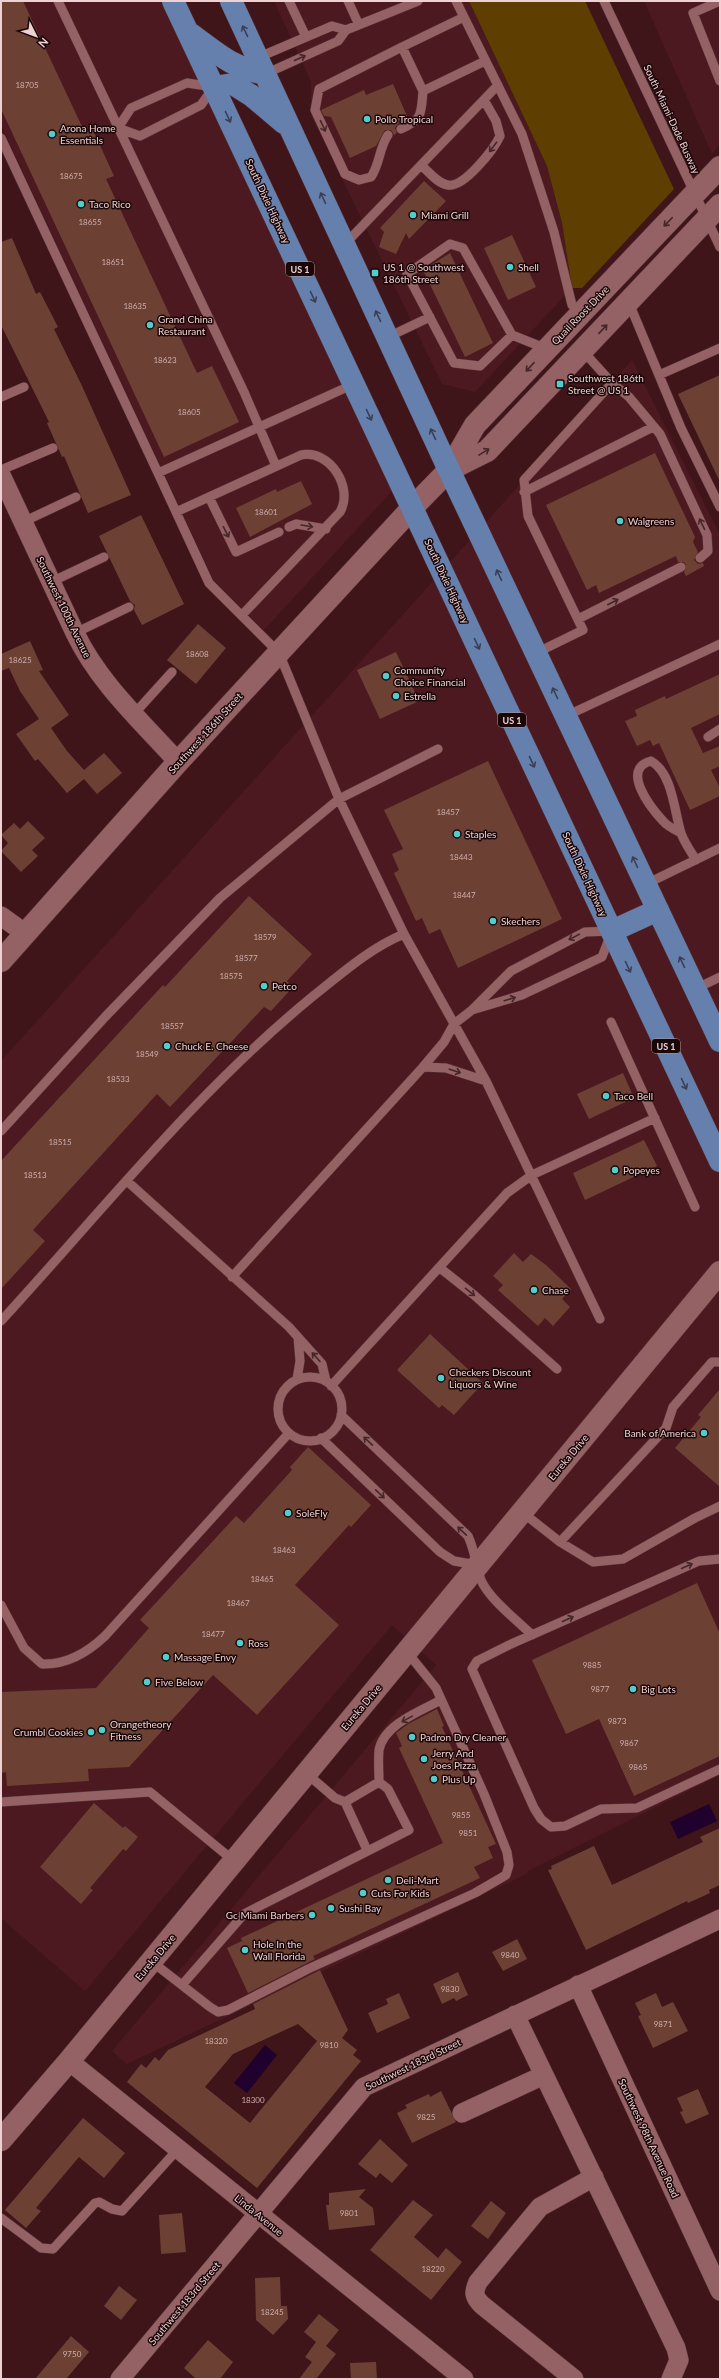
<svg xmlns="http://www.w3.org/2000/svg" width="721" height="2380" font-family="Lato,sans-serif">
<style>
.built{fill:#4c1920}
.green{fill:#5f3e01}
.water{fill:#20002d}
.building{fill:#6d4034;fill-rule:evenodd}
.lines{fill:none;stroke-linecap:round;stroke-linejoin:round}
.service-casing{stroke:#553236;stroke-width:10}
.minor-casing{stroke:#553236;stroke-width:20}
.tertiary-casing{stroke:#553236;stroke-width:23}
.secondary-casing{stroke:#553236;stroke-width:23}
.trunk-casing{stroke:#553236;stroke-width:23}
.service{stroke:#946164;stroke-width:9}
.minor{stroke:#946164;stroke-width:19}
.tertiary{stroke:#946164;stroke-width:22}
.secondary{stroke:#946164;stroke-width:22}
.trunk{stroke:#6680ae;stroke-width:22}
.oneway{stroke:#3c3e53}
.oneway2{stroke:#452729}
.poi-dot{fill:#52cdcd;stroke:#1a0809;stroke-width:1.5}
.labels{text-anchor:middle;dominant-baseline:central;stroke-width:3;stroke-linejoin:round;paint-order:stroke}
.number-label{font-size:8px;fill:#ceadab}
.shield{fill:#1a0809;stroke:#af9596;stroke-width:1}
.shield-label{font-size:9px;font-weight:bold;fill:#efd1d3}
.poi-label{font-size:10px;fill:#efd1d3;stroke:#1a0809;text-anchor:start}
.street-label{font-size:10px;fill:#efd1d3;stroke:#1a0809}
</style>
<rect width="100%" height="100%" fill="#3f151a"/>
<path class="built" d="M1 1H167L392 491 264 630 213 579 1 125Z
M274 1H469L547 166 562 223 572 288 475 392 442 384 311 115V82Z
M644 1H720V144L712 154Z
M632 360 720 535V1775L528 1871 527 1874 127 2064 112 2051 436 1665 392 1625 85 1991 1 1918V1061Z"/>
<path class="green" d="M469 1H585L674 189 582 288H572L562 223 547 166Z"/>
<path class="water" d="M709 1804 717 1821 678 1839 670 1822Z
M265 2045 277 2055 247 2093 234 2083Z"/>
<path class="building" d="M1 1H23L85 133 93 130 114 176 106 179 197 373 212 366 239 422 164 457 1 109Z
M393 84 407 116 398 121 399 123 395 128 397 133 394 135 391 130H385L376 146 350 158 331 117 324 116 321 110 364 90 366 95Z
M424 181 446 201 409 239 406 233 396 254 379 247 384 232 380 228Z
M512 235 536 287 508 300 484 248Z
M12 238 36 294 40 292 58 327 54 329 82 386 131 495 88 513 64 456 62 457 47 423 49 422 1 325V242Z
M450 253 493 343 465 357 423 270Z
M720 375V482L678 394Z
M655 453 695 537 693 542 698 552 694 560 698 564 703 563 704 566 686 576 684 572 686 565 684 562H678L676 556 599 593 596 585 587 590 546 505Z
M301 481 312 504 250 537 236 508 276 489 277 492Z
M141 515 184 604 142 625 134 610 135 605 130 601 99 536Z
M198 624 226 648 196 684 167 660Z
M30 641 43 670 39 671 69 715 51 728 67 751 84 770 104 753 122 773 97 794 84 779 67 793 38 759 35 761 16 734 39 719 20 691 9 668 1 671V654Z
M396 652 419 701 380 719 357 670Z
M720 674V714L691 728 703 753 720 746V766L711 770 720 788V796L690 810 659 743 653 746 650 740 637 746 625 721 637 716 635 710 665 696 666 699Z
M488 761 562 919 458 968 440 929 429 934 422 918 416 921 394 873 399 870 392 854 403 849 384 810Z
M28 821 45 838 32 850 38 856 21 872 1 851 8 843 1 835 14 823 20 829Z
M249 896 312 954 287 981 293 987 271 1011 264 1007 170 1107 157 1094 33 1230 45 1241 1 1289V1161L163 985 165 987Z
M623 1073 634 1098 589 1119 577 1094Z
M644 1140 657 1166 585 1200 573 1173Z
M514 1253 523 1262 531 1254 546 1265 571 1289 562 1299 570 1307 553 1326 545 1318 538 1326 498 1290 503 1285 493 1276Z
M430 1334 483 1383 454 1415 442 1405 439 1408 397 1370Z
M720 1389V1487L675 1448 701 1417 698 1415Z
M308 1447 371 1505 351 1527 349 1525 295 1585 339 1625 257 1715 213 1675 129 1767 88 1769 89 1781 7 1786 6 1772 1 1773V1692L96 1688 149 1628 140 1620 236 1516 244 1523 292 1470 290 1467Z
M697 1583 720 1634V1756L634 1796 599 1719 566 1734 532 1660Z
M437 1709 444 1726 442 1727 496 1844 488 1847 493 1858 474 1867 480 1878 313 1956 315 1959 248 1993 227 1948 242 1941 241 1938 443 1843 399 1748 402 1746 396 1733 408 1724Z
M94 1803 123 1828 125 1826 138 1837 126 1851 123 1849 90 1888 93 1890 81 1904 40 1867Z
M720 1828V1885L709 1890 710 1893 688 1903 687 1901 586 1950 548 1870 552 1869 551 1866 594 1846 612 1885 703 1842 700 1837Z
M517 1939 527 1959 503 1971 492 1952Z
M320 1970 348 2030 342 2038 357 2050 353 2055 361 2061 257 2188 127 2082 141 2064 146 2068 155 2057 159 2061 168 2050 255 2009 253 2004ZM298 2024 317 2041 250 2123 205 2087 233 2054Z
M458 1972 468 1995 456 2001 454 1998 442 2004 433 1984Z
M399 1993 410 2018 377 2033 368 2013 388 2004 386 1999Z
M656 1993 662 2007 673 2002 688 2031 653 2048 638 2016 641 2015 635 2003Z
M698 2089 709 2114 686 2124 680 2112 683 2111 677 2098Z
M441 2091 456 2122 412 2143 397 2113 407 2108 405 2105 429 2094 430 2097Z
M83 2118 125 2153 104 2178 79 2157 36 2208 41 2211 26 2228 5 2210Z
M380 2139 408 2165 392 2183 380 2173 376 2178 358 2164Z
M366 2189 359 2197 373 2208 375 2225 329 2230 326 2205H329V2193Z
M413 2200 433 2215 414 2237 438 2258 446 2248 462 2262 431 2300 370 2250Z
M491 2201 506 2213 488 2239 471 2226Z
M182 2213 186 2252 161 2254 159 2215Z
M280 2277 281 2306H287L288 2319 273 2335 256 2320 255 2278Z
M119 2286 137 2300 121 2320 104 2306Z
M319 2314 339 2330 326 2346 336 2354 316 2379H299L312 2362 305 2357 316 2342 304 2332Z
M71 2336 89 2352 66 2379H35Z
M208 2340 233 2362 220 2379H196L184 2368Z
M376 2362 377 2379H351L350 2363Z"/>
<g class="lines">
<defs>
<path id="service" d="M58 1 244 392 276 466
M289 1 306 37
M348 1 359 25
M456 1 522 134 554 232 572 305 581 313
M604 1 720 247
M720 1 693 13 720 81
M464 17 402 47 423 91 485 61
M257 58 332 26 346 30
M265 74 338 41 346 30 418 1
M187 83 214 87 201 105 140 136 118 128 131 108Z
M401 129C423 119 421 114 423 91
M388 135C379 148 380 164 371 177L359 180 345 174 315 110 319 89 402 47
M1 138 158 473
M421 165C428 171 438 184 448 185 464 188 494 149 500 136L496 121 484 100
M344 245 498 85
M629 303 681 428 720 507
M512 335 463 248 450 244 407 274 454 363 480 366 512 335 547 349
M388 337 430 317
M659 375 720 348
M612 383 629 397 660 434 707 535 708 551 700 558
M354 384 158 473 209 583 279 653 339 799 404 934 486 1081 600 1319
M1 397 24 387
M1 470 53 448
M524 492 653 427
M209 497 236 552 279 532
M176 512 301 455C330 449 354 488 340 512L242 615
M23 522 76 497
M289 527 296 524 326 529
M51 582 104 557
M578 619 681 567
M75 633 129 607
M536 653 583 630 528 516 524 480 612 383 582 350
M134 714 172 672
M566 716 720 644
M708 737 720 729
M681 833C675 830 667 826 663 821 651 808 620 769 651 761 673 774 674 811 681 833 684 842 691 852 696 860
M646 884 720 848
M695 989 720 977
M611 1022 695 1207
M423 1067 446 1068 486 1081
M1 1131 105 1017 220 898 339 799 438 749
M127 1181 289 1327 322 1364 326 1381
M440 1268 474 1295 557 1369
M232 1277 423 1067 444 1042 454 1024 472 1010 511 971 585 932 612 931 602 957 522 995 472 1010
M1 1321C102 1211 196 1092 312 997 341 974 370 948 404 934
M278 1409a32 32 0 1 1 64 0a32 32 0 1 1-64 0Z
M297 1379 300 1361 298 1337
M331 1386 507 1193 532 1175 655 1118
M341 1415 468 1536C475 1551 476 1566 481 1580 489 1599 518 1621 532 1635
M321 1438 440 1552 454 1561 477 1565
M522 1512 560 1542 666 1428 673 1407 712 1362H720
M560 1542 593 1562 623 1559 695 1518 720 1506
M720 1559 699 1561 509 1645 477 1661 472 1669 534 1808 541 1819 551 1827 565 1826 601 1809 637 1808 720 1769
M1 1605 24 1648 42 1664C67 1665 87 1653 105 1636L289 1433
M379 1782C379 1772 378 1760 379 1750 384 1724 421 1711 441 1700
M1 1802 150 1792 234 1861
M345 1802 367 1850
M151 1961 210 2007 218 2012 228 2010 308 1969 475 1893 506 1875 509 1865 507 1852 484 1794 436 1688 407 1652
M182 1985 244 1914 409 1830 388 1789 379 1782 345 1802 335 1798 306 1773
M1 2218 41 2248 53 2249 95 2203 99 2202 112 2209 122 2211 178 2149"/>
<path id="minor" d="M1 475 75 633C99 683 141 721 178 762
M1 916 26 934
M578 1985 720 2291
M515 2015 676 2348 679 2360 671 2379
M69 2061 464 2379
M462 2113 544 2075
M120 2379 364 2087 720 1919
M574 2379 482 2305C474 2297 473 2293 478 2282L540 2207 594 2177"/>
<path id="tertiary" d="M1 961 178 762 412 508"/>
<path id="secondary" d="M449 470 487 451 720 205
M412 508 449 470 475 425 720 167
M1 2140 69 2061 720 1272"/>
<path id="trunk" d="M173 1 720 1161
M231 1 449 470 720 1041
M191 34C218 54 231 67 265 74
M214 87 233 84 252 96 284 123
M612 931 658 910"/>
</defs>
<use href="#service" class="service-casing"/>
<use href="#minor" class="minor-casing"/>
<use href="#tertiary" class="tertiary-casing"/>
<use href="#secondary" class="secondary-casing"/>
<use href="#trunk" class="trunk-casing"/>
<use href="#service" class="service"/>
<use href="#minor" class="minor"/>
<use href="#tertiary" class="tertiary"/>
<use href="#secondary" class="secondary"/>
<use href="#trunk" class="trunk"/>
</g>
<defs><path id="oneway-shaft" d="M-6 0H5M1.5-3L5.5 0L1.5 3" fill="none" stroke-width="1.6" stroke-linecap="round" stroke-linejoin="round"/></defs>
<g class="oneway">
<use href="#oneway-shaft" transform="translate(245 31) rotate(-115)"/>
<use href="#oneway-shaft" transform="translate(228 117) rotate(65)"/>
<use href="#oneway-shaft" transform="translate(323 198) rotate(-115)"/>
<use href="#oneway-shaft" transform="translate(313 297) rotate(65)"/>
<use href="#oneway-shaft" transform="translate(378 316) rotate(-115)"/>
<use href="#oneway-shaft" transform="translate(369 415) rotate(65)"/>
<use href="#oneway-shaft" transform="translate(433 434) rotate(-115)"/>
<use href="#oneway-shaft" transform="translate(499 575) rotate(-115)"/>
<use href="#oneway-shaft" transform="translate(477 644) rotate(65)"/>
<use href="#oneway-shaft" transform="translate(555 693) rotate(-115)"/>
<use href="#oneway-shaft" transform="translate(532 762) rotate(65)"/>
<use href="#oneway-shaft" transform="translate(635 862) rotate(-115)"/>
<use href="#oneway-shaft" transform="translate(682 962) rotate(-115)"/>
<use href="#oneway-shaft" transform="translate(628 967) rotate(65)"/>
<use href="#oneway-shaft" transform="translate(684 1084) rotate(65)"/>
</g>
<g class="oneway2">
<use href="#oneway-shaft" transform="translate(300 58) rotate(-24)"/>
<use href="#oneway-shaft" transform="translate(323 126) rotate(65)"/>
<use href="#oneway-shaft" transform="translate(493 147) rotate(127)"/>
<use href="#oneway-shaft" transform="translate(668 222) rotate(134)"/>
<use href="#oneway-shaft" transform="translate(603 329) rotate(-47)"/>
<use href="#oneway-shaft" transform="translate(530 367) rotate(133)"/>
<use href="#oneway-shaft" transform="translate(484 452) rotate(-31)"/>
<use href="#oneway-shaft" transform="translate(702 524) rotate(-115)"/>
<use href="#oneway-shaft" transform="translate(307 526) rotate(9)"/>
<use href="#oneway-shaft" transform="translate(226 532) rotate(63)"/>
<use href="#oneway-shaft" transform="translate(613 602) rotate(-27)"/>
<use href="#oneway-shaft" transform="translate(574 937) rotate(152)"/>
<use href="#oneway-shaft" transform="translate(510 999) rotate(-17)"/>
<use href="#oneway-shaft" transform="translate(455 1071) rotate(18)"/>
<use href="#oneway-shaft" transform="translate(470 1292) rotate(39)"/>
<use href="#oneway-shaft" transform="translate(316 1357) rotate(-132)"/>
<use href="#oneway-shaft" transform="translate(368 1441) rotate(-136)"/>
<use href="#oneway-shaft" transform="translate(380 1494) rotate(44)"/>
<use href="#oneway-shaft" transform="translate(462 1531) rotate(-137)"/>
<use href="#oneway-shaft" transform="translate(687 1566) rotate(-24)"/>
<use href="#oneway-shaft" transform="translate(568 1619) rotate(-24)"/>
<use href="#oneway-shaft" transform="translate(407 1719) rotate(151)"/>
</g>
<g class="poi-dot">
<circle cx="367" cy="119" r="4"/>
<circle cx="52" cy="134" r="4"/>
<circle cx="81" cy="204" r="4"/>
<circle cx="413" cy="215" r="4"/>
<circle cx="510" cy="267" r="4"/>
<rect x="371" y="269" width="8" height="8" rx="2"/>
<circle cx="150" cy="325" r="4"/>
<rect x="556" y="380" width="8" height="8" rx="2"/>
<circle cx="620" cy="521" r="4"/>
<circle cx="386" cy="676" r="4"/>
<circle cx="396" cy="696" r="4"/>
<circle cx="457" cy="834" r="4"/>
<circle cx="493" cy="921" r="4"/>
<circle cx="264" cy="986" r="4"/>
<circle cx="167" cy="1046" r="4"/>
<circle cx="606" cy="1096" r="4"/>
<circle cx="615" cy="1170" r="4"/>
<circle cx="534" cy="1290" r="4"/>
<circle cx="441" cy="1378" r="4"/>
<circle cx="704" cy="1433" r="4"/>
<circle cx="288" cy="1513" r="4"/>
<circle cx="240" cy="1643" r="4"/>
<circle cx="166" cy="1657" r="4"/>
<circle cx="147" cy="1682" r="4"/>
<circle cx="633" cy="1689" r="4"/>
<circle cx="102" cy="1730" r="4"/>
<circle cx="91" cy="1732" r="4"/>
<circle cx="412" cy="1737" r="4"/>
<circle cx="424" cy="1759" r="4"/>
<circle cx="434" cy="1779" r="4"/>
<circle cx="388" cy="1880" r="4"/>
<circle cx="363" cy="1893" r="4"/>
<circle cx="331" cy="1908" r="4"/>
<circle cx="312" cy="1915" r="4"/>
<circle cx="245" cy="1950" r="4"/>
</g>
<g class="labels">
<g class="number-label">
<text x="27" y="85">18705</text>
<text x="71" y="176">18675</text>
<text x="90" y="222">18655</text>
<text x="113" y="262">18651</text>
<text x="135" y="306">18635</text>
<text x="165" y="360">18623</text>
<text x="189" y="412">18605</text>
<text x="266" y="512">18601</text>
<text x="197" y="654">18608</text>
<text x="20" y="660">18625</text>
<text x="448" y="812">18457</text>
<text x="461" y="857">18443</text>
<text x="464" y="895">18447</text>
<text x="265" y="937">18579</text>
<text x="246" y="958">18577</text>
<text x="231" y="976">18575</text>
<text x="172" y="1026">18557</text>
<text x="147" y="1054">18549</text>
<text x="118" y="1079">18533</text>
<text x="60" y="1142">18515</text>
<text x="35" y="1175">18513</text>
<text x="284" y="1550">18463</text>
<text x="262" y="1579">18465</text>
<text x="238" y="1603">18467</text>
<text x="213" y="1634">18477</text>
<text x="592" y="1665">9885</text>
<text x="600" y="1689">9877</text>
<text x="617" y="1721">9873</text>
<text x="629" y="1743">9867</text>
<text x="638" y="1767">9865</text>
<text x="461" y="1815">9855</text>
<text x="468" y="1833">9851</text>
<text x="510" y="1955">9840</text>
<text x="450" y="1989">9830</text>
<text x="663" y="2024">9871</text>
<text x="216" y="2041">18320</text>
<text x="329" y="2045">9810</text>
<text x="253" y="2100">18300</text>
<text x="426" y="2117">9825</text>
<text x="349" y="2213">9801</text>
<text x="433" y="2269">18220</text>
<text x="272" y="2312">18245</text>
<text x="72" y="2354">9750</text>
</g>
<g class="shield">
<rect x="286" y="262" width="28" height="14" rx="3"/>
<rect x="498" y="713" width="28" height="14" rx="3"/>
<rect x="652" y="1039" width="28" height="14" rx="3"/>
</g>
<g class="shield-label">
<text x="300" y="269">US 1</text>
<text x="512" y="720">US 1</text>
<text x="666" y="1046">US 1</text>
</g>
<g class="poi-label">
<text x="375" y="119">Pollo Tropical</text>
<text x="60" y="128">Arona Home<tspan x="60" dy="12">Essentials</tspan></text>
<text x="89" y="204">Taco Rico</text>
<text x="421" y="215">Miami Grill</text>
<text x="383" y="267">US 1 @ Southwest<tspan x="383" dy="12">186th Street</tspan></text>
<text x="518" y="267">Shell</text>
<text x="158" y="319">Grand China<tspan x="158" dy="12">Restaurant</tspan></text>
<text x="568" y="378">Southwest 186th<tspan x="568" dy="12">Street @ US 1</tspan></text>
<text x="628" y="521">Walgreens</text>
<text x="394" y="670">Community<tspan x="394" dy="12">Choice Financial</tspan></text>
<text x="404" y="696">Estrella</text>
<text x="465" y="834">Staples</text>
<text x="501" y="921">Skechers</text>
<text x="272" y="986">Petco</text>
<text x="175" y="1046">Chuck E. Cheese</text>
<text x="614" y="1096">Taco Bell</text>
<text x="623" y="1170">Popeyes</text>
<text x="542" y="1290">Chase</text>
<text x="449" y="1372">Checkers Discount<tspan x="449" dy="12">Liquors &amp; Wine</tspan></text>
<text x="696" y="1433" text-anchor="end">Bank of America</text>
<text x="296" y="1513">SoleFly</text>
<text x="248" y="1643">Ross</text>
<text x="174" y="1657">Massage Envy</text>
<text x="155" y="1682">Five Below</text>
<text x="641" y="1689">Big Lots</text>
<text x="110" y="1724">Orangetheory<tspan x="110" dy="12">Fitness</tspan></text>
<text x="83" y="1732" text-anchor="end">Crumbl Cookies</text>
<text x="420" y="1737">Padron Dry Cleaner</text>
<text x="432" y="1753">Jerry And<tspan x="432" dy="12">Joes Pizza</tspan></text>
<text x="442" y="1779">Plus Up</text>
<text x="396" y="1880">Deli-Mart</text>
<text x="371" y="1893">Cuts For Kids</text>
<text x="339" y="1908">Sushi Bay</text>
<text x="304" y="1915" text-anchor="end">Gc Miami Barbers</text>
<text x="253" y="1944">Hole In the<tspan x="253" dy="12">Wall Florida</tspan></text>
</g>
<g class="street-label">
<text transform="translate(672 119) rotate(65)">South Miami-Dade Busway</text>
<text transform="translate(268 201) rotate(65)">South Dixie Highway</text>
<text transform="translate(580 315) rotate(-46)">Quail Roost Drive</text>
<text transform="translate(447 581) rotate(65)">South Dixie Highway</text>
<text transform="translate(64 607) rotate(64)">Southwest 100th Avenue</text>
<text transform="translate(205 733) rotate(-48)">Southwest 186th Street</text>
<text transform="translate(585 874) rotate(65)">South Dixie Highway</text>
<text transform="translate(568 1457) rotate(-50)">Eureka Drive</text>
<text transform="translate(361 1707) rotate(-50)">Eureka Drive</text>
<text transform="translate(155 1957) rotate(-50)">Eureka Drive</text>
<text transform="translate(413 2064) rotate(-26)">Southwest 183rd Street</text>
<text transform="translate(649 2138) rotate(65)">Southwest 98th Avenue Road</text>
<text transform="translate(259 2215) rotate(39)">Linda Avenue</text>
<text transform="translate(184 2303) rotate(-50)">Southwest 183rd Street</text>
</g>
</g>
<rect width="721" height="2380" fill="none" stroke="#efd1d3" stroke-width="4"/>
<g transform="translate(36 36) rotate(132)" stroke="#1a0809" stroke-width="3" paint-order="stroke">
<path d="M0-3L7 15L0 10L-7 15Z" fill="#efd1d3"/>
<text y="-6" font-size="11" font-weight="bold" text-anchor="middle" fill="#efd1d3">N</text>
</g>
</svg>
